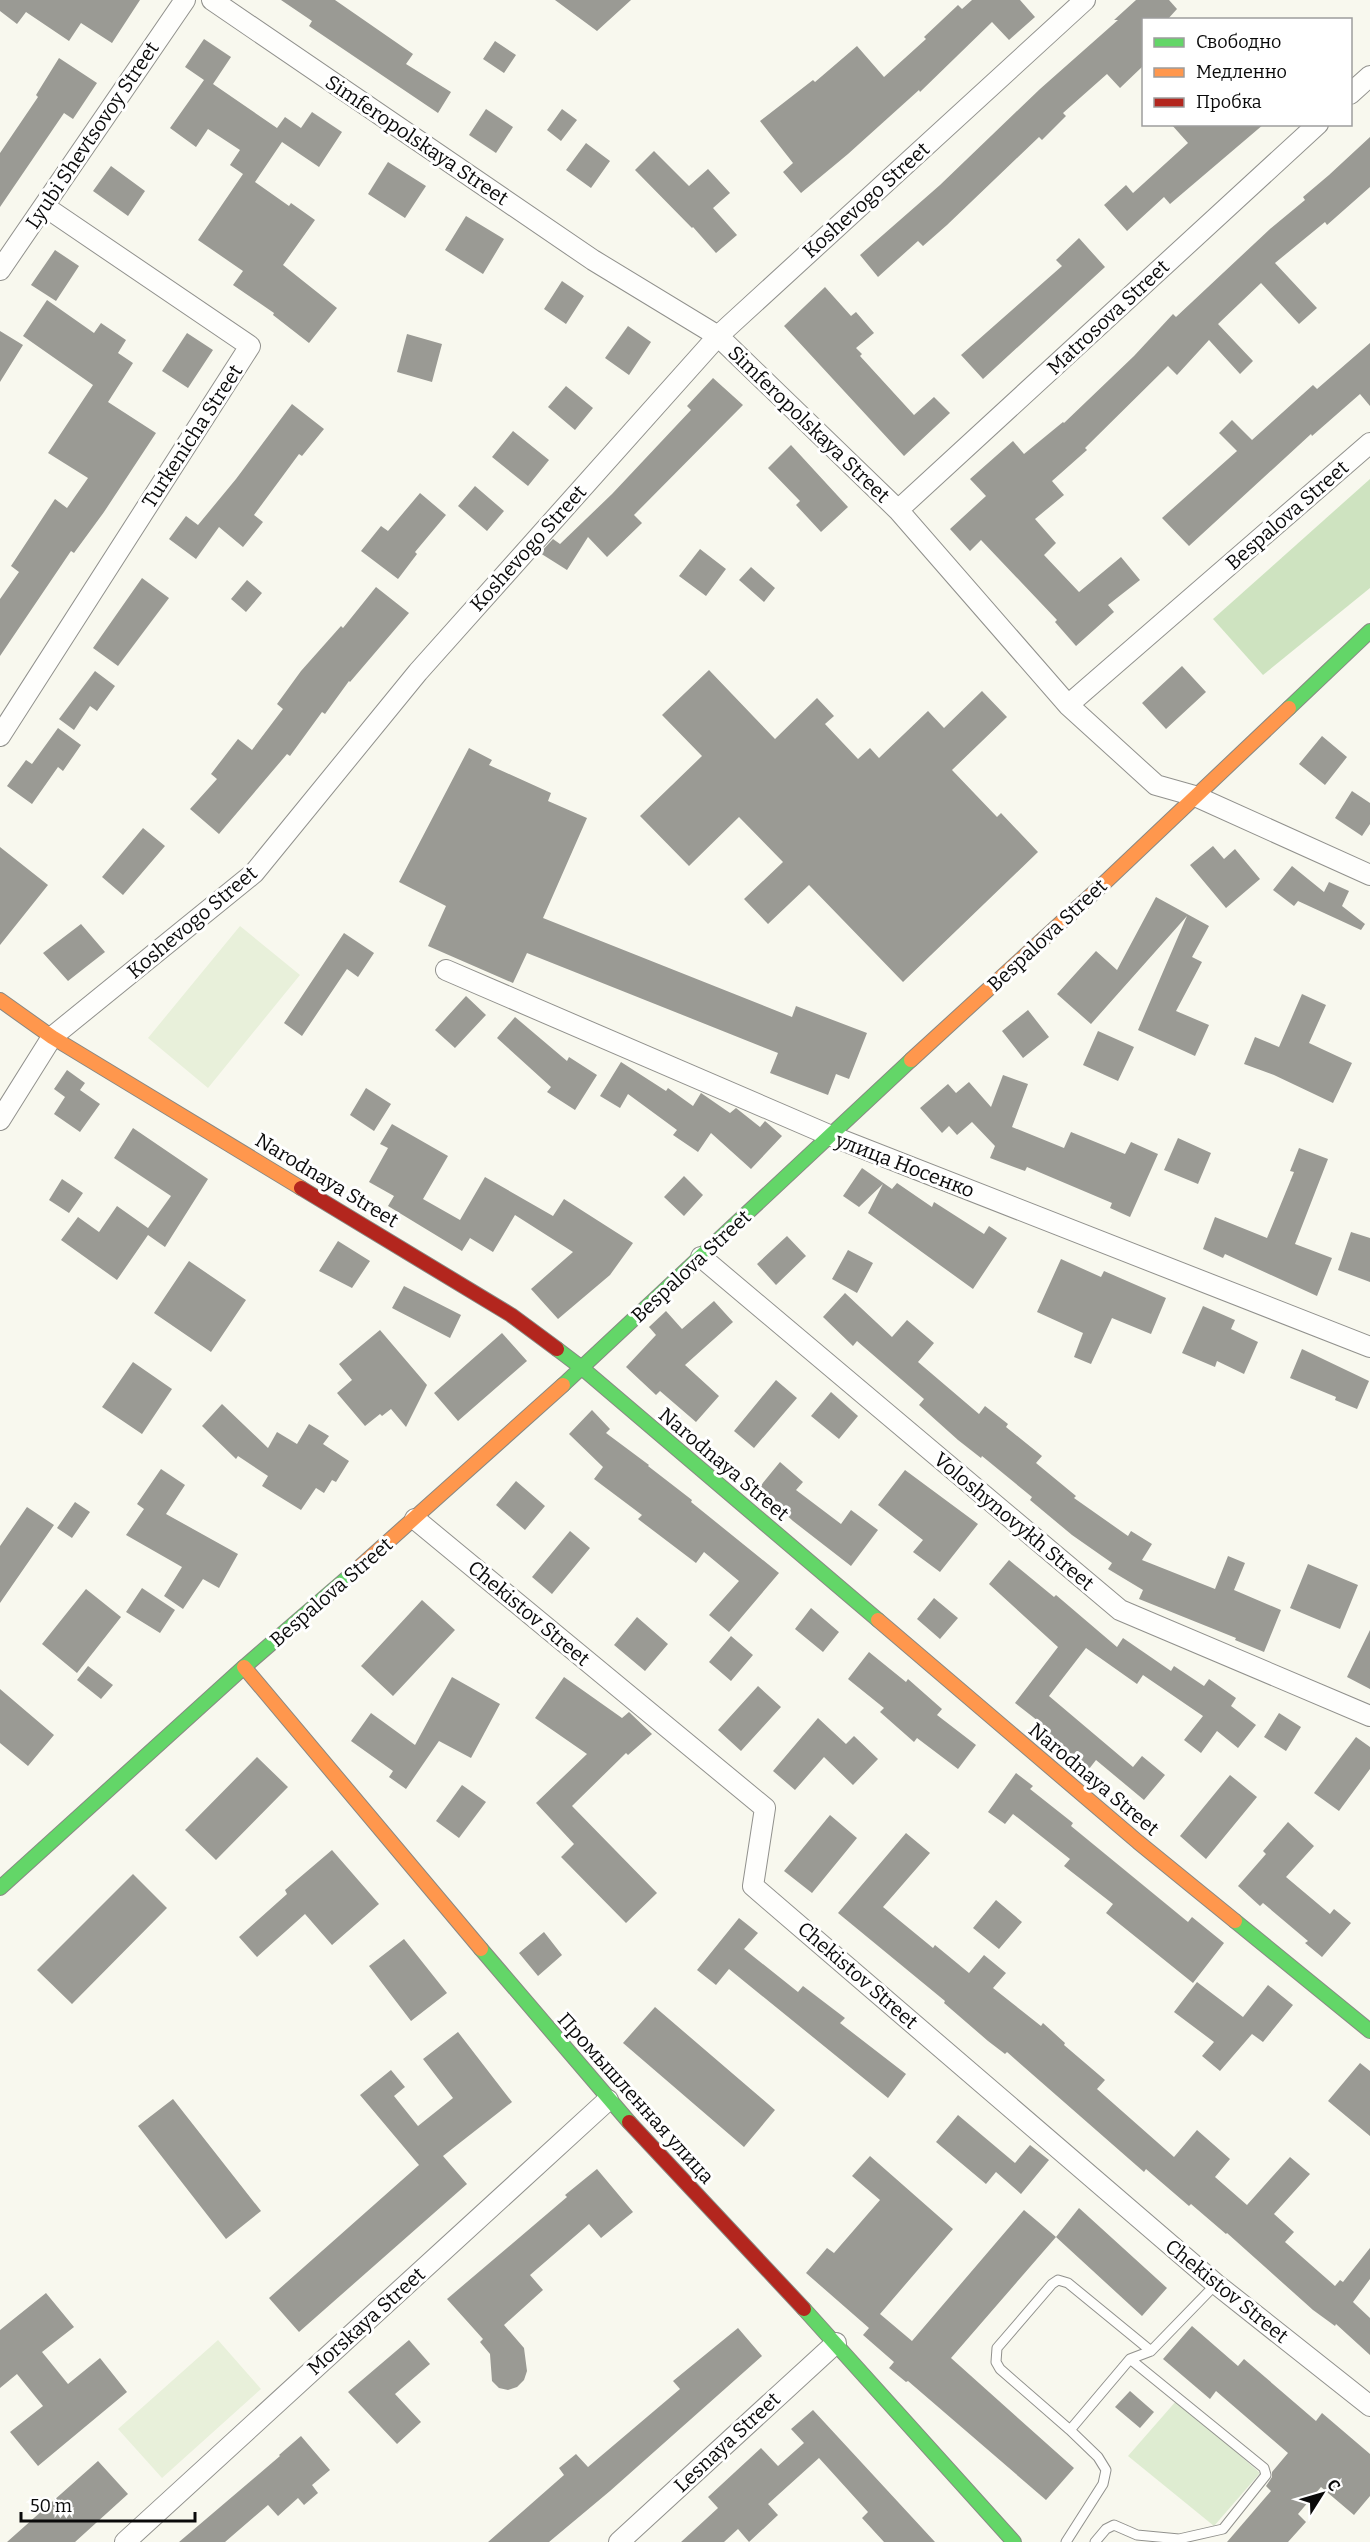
<svg xmlns="http://www.w3.org/2000/svg" width="1370" height="2542" font-family="Bitter,serif">
<style>
.green{fill:#deecd1}
.forest{fill:#cee3c0}
.pitch{fill:#e8f0da}
.building{fill:#9a9a94}
.lines{fill:none;stroke-linecap:round;stroke-linejoin:round}
.lane-casing{stroke:#91918d;stroke-width:11}
.street-casing{stroke:#91918d;stroke-width:22}
.fast-casing{stroke:#888883;stroke-width:16}
.slow-casing{stroke:#888883;stroke-width:16}
.jam-casing{stroke:#888883;stroke-width:16}
.lane{stroke:#fefefc;stroke-width:9}
.street{stroke:#fefefc;stroke-width:20}
.fast{stroke:#63d668;stroke-width:14}
.slow{stroke:#ff974d;stroke-width:14}
.jam{stroke:#b3261e;stroke-width:14}
.labels{text-anchor:middle;dominant-baseline:central;stroke-width:6;stroke-linejoin:round;paint-order:stroke}
.street-label{font-size:20px;fill:#0a0a0a;stroke:#fff}
</style>
<rect width="100%" height="100%" fill="#f8f8ee"/>
<path class="green" d="M1177 2400 1260 2473 1214 2526 1128 2456Z"/>
<path class="forest" d="M1370 479V588L1263 675 1213 619Z"/>
<path class="pitch" d="M240 926 300 975 208 1088 148 1038Z
M218 2340 261 2389 162 2478 118 2429Z"/>
<path class="building" d="M0 0H140L112 43 81 23 69 41 26 12 17 24 0 11Z
M281 0H335L413 54 406 64 451 92 438 113 309 26 312 21Z
M555 0H631L597 31Z
M972 0H1020L1035 17 1009 40 992 22 920 92 919 90 848 154 801 193 783 172 793 163 760 121 813 80 815 82 857 46 884 77 926 39 924 37 958 5 962 9Z
M1136 0H1169L1177 9 1167 20H1143V66L1120 88 1107 74 1063 113 1066 116 1042 140 1039 137 947 225 923 246 918 241 878 277 860 255 940 185 1040 89 1118 20H1114Z
M204 39 231 57 213 84 277 128 285 117 301 128 312 112 342 132 319 167 282 142 255 182 289 206 291 203 315 220 283 265 337 308 309 343 273 315 274 313 233 285 243 271 198 240 243 174 230 165 240 150 208 129 196 147 170 128 204 80 185 67Z
M495 41 516 55 504 73 483 59Z
M59 58 97 83 73 119 64 113 0 207V153L38 97 36 95Z
M486 109 513 127 496 153 469 135Z
M562 109 577 120 561 141 547 130Z
M1171 124H1264L1170 204 1164 197 1127 231 1104 205 1126 185 1133 193 1188 143Z
M1370 137V187L1327 225 1325 222 1275 263 1317 308 1299 324 1261 283 1218 324 1253 361 1240 374 1209 340 1177 375 1168 366 1085 448 1087 450 1052 481 1064 495 1035 519 1056 543 1044 555 1079 592 1121 557 1140 580 1108 605 1114 612 1076 646 1055 622 1057 620 981 540 970 551 950 529 986 496 970 479 1013 441 1024 454 1063 422 1064 423 1134 356 1173 314 1176 317 1270 229 1305 200 1303 197 1329 175Z
M586 143 610 161 591 188 566 170Z
M654 151 689 186 708 169 730 193 713 208 737 235 716 253 693 227 692 228 635 170Z
M388 162 426 186 405 218 368 194Z
M111 166 145 191 128 216 93 191Z
M466 216 504 239 483 274 445 250Z
M1079 238 1105 267 983 379 961 355 1062 266 1056 260Z
M55 250 79 266 56 301 31 285Z
M562 281 584 296 566 324 544 309Z
M825 287 851 316 856 312 874 333 856 348 862 354 860 356 914 415 934 397 950 413 904 456 784 326Z
M47 300 94 333 101 323 126 340 118 353 133 363 108 402 156 433 104 512 74 553 71 551 0 656V599L19 572 11 566 55 499 67 508 88 478 48 453 93 385 23 336Z
M628 326 651 342 629 375 605 358Z
M0 331 23 345 0 382Z
M187 333 213 350 188 388 162 371Z
M407 334 442 344 432 382 397 372Z
M1370 343V406L1360 394 1312 436 1311 434 1189 546 1162 518 1237 451 1219 433 1232 420 1252 440 1313 385 1317 389Z
M713 378 743 405 634 515 642 523 607 557 588 537 567 570 540 553 553 539 560 544 612 494 691 410 687 406Z
M566 386 593 408 575 430 548 407Z
M292 404 324 429 302 456 299 454 254 515 263 522 243 547 219 527 196 559 169 539 186 516 198 525 236 479Z
M513 431 549 460 528 486 492 457Z
M791 445 848 507 821 532 796 505 800 501 768 468Z
M475 486 504 511 487 531 458 506Z
M420 493 446 515 415 552 417 554 398 579 361 551 381 526 388 531Z
M700 549 726 569 706 596 679 576Z
M751 567 775 588 764 602 739 580Z
M142 578 169 598 118 666 93 648Z
M247 580 262 593 246 612 231 599Z
M376 587 409 613 350 682 349 681 325 714 322 712 290 756 287 754 219 834 190 809 217 779 211 774 238 739 252 750 283 709 277 704 301 671 341 626 343 628Z
M1182 666 1206 692 1166 729 1142 703Z
M709 670 775 739 817 698 834 716 825 724 858 759 870 748 879 758 928 711 944 728 982 691 1007 717 952 770 997 817 1001 813 1038 852 903 982 809 885 768 924 744 899 783 862 739 817 689 866 640 816 702 756 662 715Z
M95 671 115 686 97 711 90 706 74 730 59 719Z
M58 728 81 745 63 771 58 767 32 804 7 786 26 760 32 764Z
M1322 736 1347 757 1325 785 1299 764Z
M469 748 492 760 489 765 551 793 548 801 587 818 543 918 792 1017 796 1006 867 1033 849 1079 836 1074 828 1095 770 1073 778 1053 527 953 513 983 428 946 446 906 399 882Z
M1352 791 1370 803V824L1362 836 1335 818Z
M143 828 165 846 123 895 102 877Z
M1213 846 1224 859 1235 849 1260 879 1226 908 1190 865Z
M0 847 48 885 0 945Z
M1292 866 1324 892 1329 882 1349 891 1342 906 1365 924 1361 930 1298 901 1294 906 1273 890Z
M1156 897 1209 926 1192 957 1202 962 1176 1011 1209 1025 1195 1056 1138 1030 1187 916 1091 1024 1057 994 1096 951 1117 970Z
M81 924 105 952 68 981 43 953Z
M344 933 374 953 358 977 347 969 302 1036 284 1023Z
M1302 994 1326 1005 1309 1043 1352 1063 1333 1103 1274 1075 1244 1064 1255 1037 1279 1047Z
M466 996 486 1015 455 1048 435 1030Z
M1028 1010 1049 1037 1023 1058 1002 1031Z
M515 1017 567 1061 569 1057 597 1075 575 1110 547 1092 551 1087 497 1038Z
M1098 1031 1134 1047 1118 1081 1083 1065Z
M621 1062 666 1091 668 1088 693 1106 701 1093 730 1113 736 1108 760 1127 765 1121 782 1136 751 1169 711 1133 698 1152 673 1135 677 1130 628 1094 620 1108 600 1096Z
M67 1070 85 1083 80 1090 100 1104 80 1132 54 1114 65 1097 54 1089Z
M1003 1075 1028 1084 1012 1127 1064 1148 1071 1132 1125 1154 1131 1142 1158 1154 1130 1217 1110 1208 1112 1203 1027 1167 1025 1171 990 1158 995 1146 972 1122 957 1135 949 1126 942 1133 920 1108 948 1084 956 1093 969 1082 991 1107Z
M366 1088 391 1104 374 1131 350 1115Z
M392 1124 448 1156 423 1199 460 1220 485 1177 553 1216 564 1199 633 1243 610 1275 558 1319 531 1289 573 1252 515 1215 493 1252 470 1238 462 1251 388 1206 394 1196 369 1182 388 1148 380 1144Z
M133 1128 208 1179 165 1247 148 1235 117 1280 61 1240 78 1217 99 1232 117 1206 148 1228 171 1196 114 1158Z
M1178 1138 1211 1153 1198 1184 1164 1170Z
M1299 1148 1328 1159 1295 1244 1332 1258 1317 1296 1225 1254 1223 1258 1203 1249 1215 1217 1267 1238 1294 1172 1290 1171Z
M862 1168 892 1189 897 1183 932 1207 934 1202 984 1234 989 1226 1007 1238 973 1289 868 1213 883 1184 859 1207 843 1196Z
M684 1176 703 1195 684 1216 664 1197Z
M62 1179 83 1193 69 1213 49 1200Z
M1351 1232 1370 1238V1282L1338 1270Z
M787 1236 806 1256 776 1285 757 1264Z
M338 1241 370 1261 352 1288 319 1271Z
M848 1250 873 1263 857 1293 832 1279Z
M1061 1259 1101 1277 1104 1271 1166 1298 1151 1334 1112 1318 1091 1364 1074 1357 1083 1333 1037 1312Z
M189 1261 246 1300 211 1352 154 1313Z
M404 1286 461 1315 450 1338 392 1308Z
M845 1293 892 1337 907 1320 934 1343 918 1362 979 1414 985 1406 1008 1424 1006 1427 1042 1456 1036 1463 1076 1496 1074 1498 1128 1536 1131 1531 1152 1544 1142 1560 1215 1589 1228 1556 1245 1563 1234 1590 1281 1610 1264 1652 1235 1640 1236 1638 1139 1599 1143 1590 1108 1569 1112 1563 1072 1535 1030 1500 1032 1497 982 1456 981 1458 958 1440 919 1405 924 1399 857 1341 853 1346 823 1317Z
M714 1301 733 1322 685 1365 719 1396 696 1422 660 1391 656 1395 626 1367 656 1335 649 1327 666 1311 682 1329Z
M1203 1306 1235 1320 1231 1329 1258 1342 1244 1374 1217 1361 1215 1367 1182 1353Z
M380 1330 427 1385 406 1427 391 1409 382 1416 380 1414 365 1426 337 1393 352 1380 339 1364Z
M502 1333 527 1361 458 1421 434 1393Z
M1302 1349 1369 1381 1357 1409 1335 1400 1336 1397 1290 1378Z
M133 1362 172 1389 142 1434 102 1407Z
M776 1380 797 1398 754 1448 734 1431Z
M831 1392 858 1416 839 1439 811 1416Z
M222 1404 268 1448 277 1432 297 1444 309 1424 329 1436 323 1444 349 1461 336 1482 332 1480 324 1493 316 1488 301 1510 262 1486 268 1476 238 1456 236 1459 202 1426Z
M592 1410 610 1429 606 1433 649 1465 648 1466 692 1500 691 1502 779 1573 729 1632 709 1615 739 1581 704 1552 696 1563 638 1519 642 1515 594 1479 603 1467 569 1434Z
M780 1462 803 1482 796 1490 841 1524 851 1510 878 1530 851 1566 793 1521 758 1489Z
M161 1469 185 1485 166 1514 238 1554 219 1588 203 1579 183 1609 164 1596 182 1567 126 1535 144 1509 137 1504Z
M905 1470 978 1524 940 1572 913 1552 923 1540 878 1505Z
M516 1481 545 1506 525 1530 496 1505Z
M75 1502 90 1512 72 1538 57 1528Z
M27 1507 54 1525 0 1603V1546Z
M570 1531 590 1548 552 1594 532 1577Z
M1009 1560 1054 1597 1056 1595 1117 1647 1123 1638 1171 1671 1174 1666 1204 1686 1209 1679 1236 1698 1231 1706 1256 1725 1238 1748 1217 1731 1201 1753 1184 1740 1203 1716 1143 1675 1137 1684 1086 1648 1049 1696 1133 1767 1142 1756 1165 1775 1144 1800 1096 1760 1089 1769 1044 1731 1047 1728 1015 1703 1058 1647 989 1584Z
M1308 1564 1358 1585 1340 1629 1290 1608Z
M142 1588 175 1610 160 1633 126 1612Z
M86 1589 121 1617 77 1673 42 1644Z
M934 1598 958 1618 940 1639 917 1619Z
M422 1600 455 1630 393 1696 361 1666Z
M811 1608 839 1632 823 1652 795 1629Z
M637 1617 668 1644 645 1671 614 1645Z
M1370 1630V1689L1347 1677Z
M731 1636 753 1655 731 1681 709 1662Z
M869 1652 906 1682 908 1679 942 1709 937 1715 976 1745 958 1769 917 1738 914 1742 880 1712 884 1708 848 1679Z
M88 1666 113 1685 101 1699 77 1680Z
M452 1677 500 1704 471 1758 439 1741 406 1789 389 1777 393 1771 351 1741 371 1713 415 1745Z
M564 1677 622 1718 629 1712 652 1734 628 1755 626 1753 572 1806 657 1893 626 1923 561 1857 574 1844 536 1803 587 1754 535 1718Z
M758 1686 781 1707 741 1751 718 1730Z
M0 1689 54 1735 28 1766 0 1743Z
M1279 1713 1301 1727 1286 1751 1264 1737Z
M818 1718 846 1744 854 1736 878 1759 853 1785 824 1757 795 1790 773 1771Z
M1356 1737 1370 1747V1769L1339 1811 1314 1793Z
M257 1757 288 1787 216 1860 185 1830Z
M1016 1773 1033 1786 1030 1789 1073 1823 1071 1826 1188 1922 1192 1917 1224 1943 1193 1983 1106 1913 1113 1904 1064 1866 1070 1859 1013 1814 1005 1824 988 1812Z
M1230 1775 1257 1797 1206 1859 1180 1836Z
M462 1785 486 1802 459 1838 436 1821Z
M830 1815 857 1838 812 1893 784 1871Z
M1288 1822 1314 1846 1286 1877 1330 1914 1334 1909 1351 1923 1322 1957 1305 1943 1308 1941 1263 1903 1260 1906 1238 1886 1266 1854 1263 1851Z
M906 1833 930 1853 883 1907 933 1948 935 1945 969 1973 984 1955 1006 1973 993 1988 1041 2026 1043 2023 1065 2043 1064 2045 1105 2080 1097 2089 1174 2157 1197 2130 1230 2159 1215 2177 1247 2205 1290 2157 1310 2174 1274 2214 1294 2232 1285 2242 1335 2286 1340 2280 1343 2282 1370 2248V2279L1353 2302 1370 2318V2355L1336 2324 1335 2326 1313 2310 1227 2233 1226 2234 1191 2204 1189 2206 1146 2169 1144 2172 1007 2052 1005 2054 988 2041 944 2003 945 2001 838 1913Z
M332 1850 379 1904 332 1945 305 1914 257 1957 239 1937 287 1894 285 1890Z
M133 1874 167 1908 72 2004 37 1970Z
M996 1900 1022 1922 999 1949 973 1928Z
M739 1918 758 1933 744 1949 798 1992 803 1986 845 2018 840 2023 906 2074 888 2098 729 1969 716 1985 697 1970Z
M544 1932 562 1955 538 1976 519 1953Z
M404 1939 447 1993 411 2021 369 1966Z
M1197 1982 1243 2017 1268 1985 1293 2005 1263 2042 1252 2034 1220 2071 1202 2056 1214 2042 1174 2012Z
M655 2007 775 2110 744 2147 623 2043Z
M458 2032 512 2102 443 2156 467 2184 299 2332 269 2298 419 2165 360 2095 391 2070 405 2087 394 2096 418 2126 453 2098 423 2059Z
M1360 2063 1370 2071V2136L1328 2101Z
M173 2099 261 2211 226 2239 138 2126Z
M958 2115 1015 2163 1030 2145 1049 2160 1021 2194 996 2172 986 2184 936 2142Z
M870 2156 953 2229 880 2314 912 2341 1024 2210 1056 2237 951 2358 1074 2468 1046 2500 908 2381 906 2382 889 2368 894 2362 863 2335 869 2328 806 2273 827 2248 834 2253 880 2200 852 2176Z
M597 2169 633 2212 601 2238 589 2224 530 2275 543 2290 504 2325 524 2348 527 2371 524 2380 517 2387 508 2390 499 2388 492 2381 490 2354 480 2342 483 2339 447 2299 567 2197 565 2195Z
M1079 2208 1167 2288 1142 2316 1056 2237Z
M46 2293 74 2327 42 2352 68 2384 100 2358 127 2392 38 2466 10 2432 43 2406 17 2374 0 2388V2330Z
M1192 2326 1238 2366 1244 2359 1316 2421 1322 2413 1370 2454V2496L1354 2515 1321 2487 1298 2514 1306 2522 1288 2542H1227L1271 2491 1266 2486 1272 2477V2472L1288 2453 1216 2391 1210 2399 1163 2359Z
M738 2328 762 2356 610 2491 549 2542H488L564 2475 559 2468 576 2454 588 2467 680 2389 673 2381Z
M409 2340 430 2364 395 2394 421 2422 397 2444 348 2392Z
M1130 2391 1154 2412 1140 2428 1115 2407Z
M813 2410 935 2542H884L862 2518 868 2512 819 2458 768 2504 778 2515 749 2542 738 2529 724 2542H681L718 2508 708 2497 761 2448 778 2466 804 2443 791 2429Z
M301 2436 330 2470 312 2485 318 2493 304 2505 298 2498 278 2516 268 2505 225 2542H179L280 2456 279 2455Z
M98 2461 128 2494 75 2542H7Z"/>
<g class="lines">
<defs>
<path id="lane" d="M1070 2430 1000 2369 996 2362 997 2348 1052 2284 1058 2280 1068 2283 1151 2351 1216 2284
M1066 2542 1103 2484 1106 2470 1098 2457 1070 2430 1130 2359 1151 2351
M1095 2542 1106 2529 1114 2525 1137 2535 1179 2539 1223 2529 1266 2475 1264 2468 1130 2359"/>
<path id="street" d="M212 0 593 260 718 336 898 510 1068 705 1156 785 1195 796 1370 875
M1350 94 1370 76
M0 270 185 0
M898 510 1318 124
M1068 705 1370 443
M0 736 250 346 44 206
M446 970 829 1135 1370 1347
M0 1120 52 1037 254 873 418 672 718 336 1085 0
M701 1257 1120 1610 1370 1716
M415 1519 765 1808 753 1886 1216 2284 1370 2406
M125 2542 608 2100
M619 2542 836 2343"/>
<path id="fast" d="M1289 708 1370 631
M557 1349 582 1368 878 1620
M563 1385 911 1060
M0 1888 244 1667 354 1572
M1235 1921 1370 2031
M481 1949 629 2122
M804 2309 1014 2542"/>
<path id="slow" d="M0 1000 52 1037 301 1188
M911 1060 1099 888 1289 708
M354 1572 563 1385
M878 1620 1138 1842 1235 1921
M244 1667 481 1949"/>
<path id="jam" d="M301 1188 511 1315 557 1349
M629 2122 804 2309"/>
</defs>
<use href="#lane" class="lane-casing"/>
<use href="#street" class="street-casing"/>
<use href="#fast" class="fast-casing"/>
<use href="#slow" class="slow-casing"/>
<use href="#jam" class="jam-casing"/>
<use href="#lane" class="lane"/>
<use href="#street" class="street"/>
<use href="#fast" class="fast"/>
<use href="#slow" class="slow"/>
<use href="#jam" class="jam"/>
</g>
<g class="labels">
<g class="street-label">
<text transform="translate(92 135) rotate(-56)">Lyubi Shevtsovoy Street</text>
<text transform="translate(417 140) rotate(34)">Simferopolskaya Street</text>
<text transform="translate(866 200) rotate(-42)">Koshevogo Street</text>
<text transform="translate(1108 317) rotate(-43)">Matrosova Street</text>
<text transform="translate(809 424) rotate(44)">Simferopolskaya Street</text>
<text transform="translate(192 436) rotate(-57)">Turkenicha Street</text>
<text transform="translate(1287 515) rotate(-41)">Bespalova Street</text>
<text transform="translate(528 548) rotate(-48)">Koshevogo Street</text>
<text transform="translate(192 922) rotate(-40)">Koshevogo Street</text>
<text transform="translate(1047 935) rotate(-43)">Bespalova Street</text>
<text transform="translate(905 1165) rotate(21)">улица Носенко</text>
<text transform="translate(327 1180) rotate(31)">Narodnaya Street</text>
<text transform="translate(691 1266) rotate(-43)">Bespalova Street</text>
<text transform="translate(724 1464) rotate(40)">Narodnaya Street</text>
<text transform="translate(1014 1521) rotate(40)">Voloshynovykh Street</text>
<text transform="translate(331 1592) rotate(-41)">Bespalova Street</text>
<text transform="translate(529 1613) rotate(40)">Chekistov Street</text>
<text transform="translate(1094 1779) rotate(40)">Narodnaya Street</text>
<text transform="translate(858 1975) rotate(41)">Chekistov Street</text>
<text transform="translate(636 2098) rotate(48)">Промышленная улица</text>
<text transform="translate(1227 2291) rotate(39)">Chekistov Street</text>
<text transform="translate(366 2321) rotate(-42)">Morskaya Street</text>
<text transform="translate(727 2442) rotate(-43)">Lesnaya Street</text>
</g>
</g>
<rect x="1142" y="18" width="210" height="108" fill="#ffffff" stroke="#9d9d9d" stroke-width="1.5"/>
<rect x="1154" y="38" width="30" height="9" fill="#63d668" stroke="#9d9d9d" stroke-width="1.5"/>
<text x="1196" y="48" font-size="18" fill="#0a0a0a">Свободно</text>
<rect x="1154" y="68" width="30" height="9" fill="#ff974d" stroke="#9d9d9d" stroke-width="1.5"/>
<text x="1196" y="78" font-size="18" fill="#0a0a0a">Медленно</text>
<rect x="1154" y="98" width="30" height="9" fill="#b3261e" stroke="#9d9d9d" stroke-width="1.5"/>
<text x="1196" y="108" font-size="18" fill="#0a0a0a">Пробка</text>
<g transform="translate(1322 2494) rotate(53)" stroke="#ffffff" stroke-width="4.5" paint-order="stroke">
<path d="M0-4.5L10 22L0 15L-10 22Z" fill="#0a0a0a"/>
<text y="-9" font-size="16" font-weight="bold" text-anchor="middle" fill="#0a0a0a">С</text>
</g>
<path d="M21 2512v9h174v-9" fill="none" stroke="#0a0a0a" stroke-width="3"/>
<text x="30" y="2512" font-size="18" fill="#0a0a0a" stroke="#ffffff" stroke-width="4.5" paint-order="stroke">50 m</text>
</svg>
